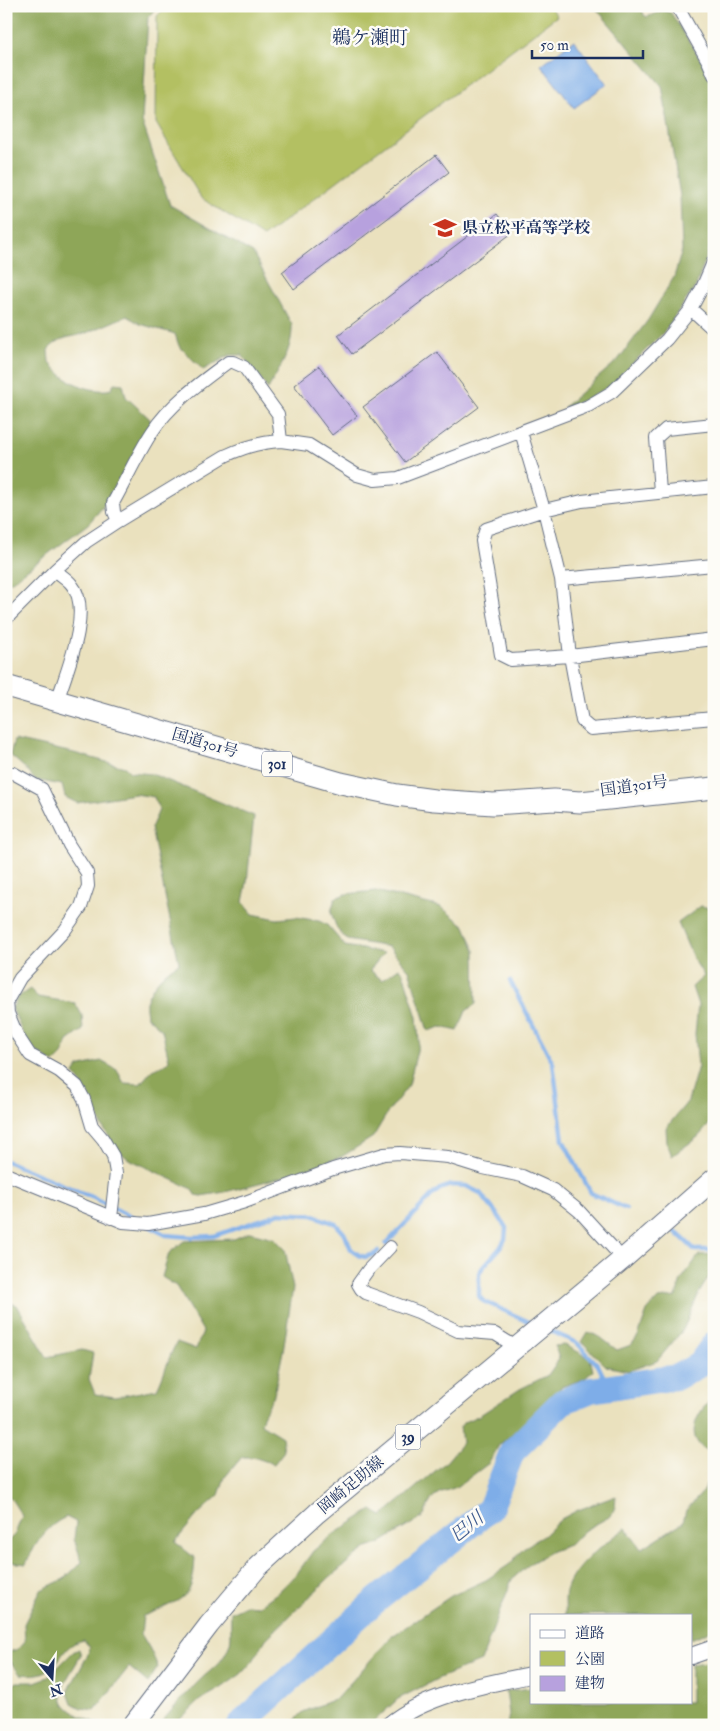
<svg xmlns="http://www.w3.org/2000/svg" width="720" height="1731" font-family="'IM FELL Double Pica','Noto Serif JP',serif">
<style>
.green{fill:#b3c062;stroke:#677860}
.forest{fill:#8ea658;stroke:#546a5b}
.water{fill:#7eade8;stroke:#4c6ea3}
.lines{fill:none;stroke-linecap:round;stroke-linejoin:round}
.stream{stroke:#7eade8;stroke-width:4.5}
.river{stroke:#7eade8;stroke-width:26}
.building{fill:#b7a1de}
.minor-casing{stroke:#636d80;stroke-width:14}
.tertiary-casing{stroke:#636d80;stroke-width:18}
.primary-casing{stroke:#636d80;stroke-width:22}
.trunk-casing{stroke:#636d80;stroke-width:23}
.minor{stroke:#fff;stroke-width:12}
.tertiary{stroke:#fff;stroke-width:16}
.primary{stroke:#fff;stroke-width:20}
.trunk{stroke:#fff;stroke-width:21}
.labels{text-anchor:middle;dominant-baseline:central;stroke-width:5;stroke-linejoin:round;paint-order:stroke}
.shield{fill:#fdfcf7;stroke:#5f6c8c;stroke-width:1}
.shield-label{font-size:15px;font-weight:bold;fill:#1b2f5e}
.poi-label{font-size:16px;font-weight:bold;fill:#1b2f5e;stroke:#fdfcf7;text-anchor:start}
.street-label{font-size:16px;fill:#1b2f5e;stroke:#fdfcf7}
.water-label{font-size:18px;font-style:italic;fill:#3e5b8e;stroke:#fdfcf7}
.quarter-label{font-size:19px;fill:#1b2f5e;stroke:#fdfcf7}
</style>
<rect width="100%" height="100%" fill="#fdfcf7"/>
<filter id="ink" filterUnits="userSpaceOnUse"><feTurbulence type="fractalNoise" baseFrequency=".02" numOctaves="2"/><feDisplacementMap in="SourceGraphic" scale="10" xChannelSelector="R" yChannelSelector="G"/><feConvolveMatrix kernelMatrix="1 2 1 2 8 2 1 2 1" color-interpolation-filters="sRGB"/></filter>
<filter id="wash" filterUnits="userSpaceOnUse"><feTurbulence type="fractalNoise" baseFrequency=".0096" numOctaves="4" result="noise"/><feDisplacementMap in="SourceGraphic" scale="20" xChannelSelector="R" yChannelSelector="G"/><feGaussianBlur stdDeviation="1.12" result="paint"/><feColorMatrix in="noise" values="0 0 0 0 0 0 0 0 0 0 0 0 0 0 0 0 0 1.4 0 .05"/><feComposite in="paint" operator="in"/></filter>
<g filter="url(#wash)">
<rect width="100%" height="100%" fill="#eae1be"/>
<path class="green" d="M167 6H550L557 16 263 237 201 198 156 123 157 16Z"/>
<path class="forest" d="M6 6H158L148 17 142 121 170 205 253 253 292 325C293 349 280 368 268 389L242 355H230L203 370 179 346 175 334 140 324 127 316C113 321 100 328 86 333 68 339 62 335 48 350L49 362C55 368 60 375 67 379 80 387 98 393 112 389L114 383 123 384 126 397 150 419 151 425 102 508 88 524 12 581 6 584Z
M594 6H641L644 15 647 17 663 10 671 13 703 63 710 80 714 164 713 238 696 286 663 333 611 385 588 399 564 407 618 360 648 320 674 277 682 250 680 196 662 86Z
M14 740 74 753 125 767 130 772 152 774 254 816 247 882 243 902 253 914 277 919 296 917 319 921 327 925 345 946 384 953 370 970 382 980 399 968 403 972 417 1017 419 1042 409 1085 388 1112 373 1137 343 1156 297 1173 225 1192 201 1196 195 1195 192 1189 127 1158 117 1149 102 1126 88 1094 74 1073 78 1067 101 1061 117 1070 124 1083 140 1084 152 1070 164 1065 169 1060 162 1030 147 1017C147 1013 145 1006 146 1002 152 984 164 972 179 963L151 828 159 810 154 797 135 794 77 803 65 797 62 785 35 780 25 768 10 755Z
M376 891 441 907 465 926 475 950 476 1004 466 1011 458 1031 441 1027 428 1031 409 970 389 947 347 940 337 929 331 912 335 898 346 894Z
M701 906 714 909V1119L698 1137 672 1156 667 1143 666 1128 688 1101 698 1066 695 1034 698 1005 692 987 704 976 693 958 678 923Z
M30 989 38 997 75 1003 82 1015 83 1030 68 1041 62 1055 54 1063 34 1050 23 1034 12 1008 18 997Z
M250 1232 274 1238 285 1249 293 1288 283 1351 274 1395 263 1416 261 1424 282 1437 284 1451 274 1464 253 1457H242L225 1477 219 1495 198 1514 175 1542 195 1558C194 1570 194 1581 188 1592 182 1601 154 1612 143 1616L141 1634 150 1649 158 1667 148 1683 129 1667 95 1710 81 1708 72 1703 68 1692C75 1677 85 1663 90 1648L84 1640C54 1645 65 1680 20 1674L9 1660 6 1653 18 1649 25 1641 24 1624 41 1590 64 1579 82 1562 74 1539 76 1522 66 1517C46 1526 35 1544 26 1564L10 1562 6 1559V1543L15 1534 22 1516 12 1500 6 1495V1302L17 1305 47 1357 82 1350 93 1353 89 1379 95 1394 115 1397 157 1389C165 1373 168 1357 177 1342L196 1349 203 1331 176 1286 162 1277 169 1253 184 1241 234 1239Z
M714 1254V1269L699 1293 683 1330 657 1361 628 1371 606 1366 582 1342 588 1332 600 1337 617 1350 631 1345 638 1336 647 1311 658 1299 676 1297 681 1280 699 1255Z
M565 1345 590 1358 593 1371 584 1379 561 1387 546 1407 499 1445 489 1463 457 1487 439 1493 430 1501 424 1516 379 1544 367 1548 353 1558 330 1577 266 1639 253 1661 241 1674 220 1689 200 1700 174 1725H159C171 1711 183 1697 196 1684 210 1669 223 1665 230 1643 232 1635 230 1622 231 1612L246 1605 259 1606 277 1593 296 1575 313 1551 334 1534 372 1510 382 1516 447 1461 462 1443 460 1427 464 1422 480 1415 520 1389 548 1375 559 1359 555 1346Z
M714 1397V1455C709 1452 701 1448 698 1443 687 1428 702 1407 714 1397Z
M714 1471V1629L691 1639V1615H565C566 1607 564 1598 566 1591 573 1565 606 1543 626 1528L641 1549 683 1522 686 1510 701 1494Z
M616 1496 615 1507 611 1516 585 1530 569 1545 552 1551 531 1563 512 1579 481 1661 437 1679 398 1699 370 1725H290L303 1712 337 1698 391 1637 451 1596 486 1580 510 1564 522 1550 534 1541 543 1536 561 1519 578 1510Z
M79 1649 81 1655C76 1665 64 1681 62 1691 58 1711 89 1719 102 1725H6V1690L17 1682H35L48 1677 73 1652Z
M714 1661V1725H507L509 1714 506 1691 531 1688V1702H691V1664Z"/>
<path class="water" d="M574 40 607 84 574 108 541 65Z"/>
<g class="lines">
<path class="stream" d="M510 981 553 1063 563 1140 591 1193 626 1209
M6 1161 92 1197 133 1218
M151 1227 166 1235 192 1237 214 1236 280 1213 312 1215 336 1224 344 1233 351 1249 359 1255 365 1257 375 1254 378 1251
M675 1231 695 1250H714
M386 1244 431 1196 440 1189 451 1185 466 1186 480 1193 500 1218 506 1228 505 1239 500 1248 483 1267 479 1273V1296L483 1301 536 1325
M548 1330 577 1343 598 1365 609 1388"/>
<path class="river" d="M240 1725 373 1603 490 1509 512 1452 562 1402 591 1390 677 1377 699 1365 714 1344"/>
</g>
<g id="blocks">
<path class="building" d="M436 155 449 172 294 289 282 272Z
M497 214 512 233 352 354 338 335Z
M437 352 479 407 405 462 363 407Z
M319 366 357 416 332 435 294 385Z"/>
</g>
</g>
<g filter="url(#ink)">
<use href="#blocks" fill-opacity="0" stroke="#636d80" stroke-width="1"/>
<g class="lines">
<defs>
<path id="minor" d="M677 6 708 61 714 75
M691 309 714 330
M521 432 544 510 561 579 570 656 582 721 591 729 714 718
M714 487 582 501 544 510 486 529 482 541 501 655 511 660 570 656 714 639
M660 492 656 438 666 429 714 424
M118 521 225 456C244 447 260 442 281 441
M55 570C60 575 68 579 72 585 93 610 66 673 57 701
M561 579 714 565
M6 619 55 570 86 542 118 521 114 512 113 503C126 480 137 455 152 432 170 404 201 382 228 362H233L244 367 278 414 281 441 309 445 357 475 375 480 398 478 588 406 612 392 667 339 691 309 702 288 714 260
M6 773H13L42 789 69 845 87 873 88 886 81 907 65 930 20 978 7 1001 8 1013 17 1035 30 1055 59 1071 77 1086 84 1099 92 1126 103 1139 113 1156 116 1173 111 1218
M6 1174 123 1222 148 1224 204 1214 245 1202 333 1169 384 1154 400 1153 448 1157 483 1168 522 1176 553 1190 579 1211 623 1259
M390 1247 368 1270 358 1284 361 1289 366 1293 418 1312 458 1331 495 1334 516 1347"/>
<path id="tertiary" d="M691 1656 714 1648
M389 1725C425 1695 486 1684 531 1675"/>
<path id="primary" d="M133 1725 209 1625 257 1568 317 1513 623 1259 714 1179"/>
<path id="trunk" d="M6 686 341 783 397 795 434 800 493 804 554 800 580 802 714 788"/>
</defs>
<use href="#minor" class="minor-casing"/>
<use href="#tertiary" class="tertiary-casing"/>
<use href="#primary" class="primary-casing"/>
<use href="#trunk" class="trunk-casing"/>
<use href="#minor" class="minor"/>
<use href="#tertiary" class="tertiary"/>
<use href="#primary" class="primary"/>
<use href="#trunk" class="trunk"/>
</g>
</g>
<defs>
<symbol id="school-bare" viewBox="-9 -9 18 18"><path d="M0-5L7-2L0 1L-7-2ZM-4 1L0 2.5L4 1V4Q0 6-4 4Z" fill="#c8321e" stroke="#fdfcf7" stroke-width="2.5" paint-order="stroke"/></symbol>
</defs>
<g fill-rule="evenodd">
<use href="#school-bare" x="429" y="212" width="32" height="32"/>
</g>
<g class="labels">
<g class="shield">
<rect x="262" y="751.5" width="30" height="25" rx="4"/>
<rect x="395.5" y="1424.5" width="25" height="25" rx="4"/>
</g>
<g class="shield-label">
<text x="277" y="764">301</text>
<text x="408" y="1437">39</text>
</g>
<g class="poi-label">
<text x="462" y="228">県立松平高等学校</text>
</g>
<g class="street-label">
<text transform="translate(205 743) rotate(16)">国道301号</text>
<text transform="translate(634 786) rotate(-8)">国道301号</text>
<text transform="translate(351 1485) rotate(-40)">岡崎足助線</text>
</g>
<g class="water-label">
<text transform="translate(467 1527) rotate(-39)">巴川</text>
</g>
<g class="quarter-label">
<text x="370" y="38">鵜ケ瀬町</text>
</g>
</g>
<rect width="720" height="1731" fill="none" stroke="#fdfcf7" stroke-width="25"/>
<rect x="530" y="1614" width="162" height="90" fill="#fdfcf7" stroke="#a3aaba"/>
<rect x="540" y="1630" width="25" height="8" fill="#ffffff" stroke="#a3aaba"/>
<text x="575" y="1638" font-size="15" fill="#1b2f5e">道路</text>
<rect x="540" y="1651" width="25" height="15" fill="#b3c062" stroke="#a3aaba"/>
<text x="575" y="1664" font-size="15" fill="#1b2f5e">公園</text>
<rect x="540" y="1676" width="25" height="15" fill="#b7a1de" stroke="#a3aaba"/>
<text x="575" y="1688" font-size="15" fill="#1b2f5e">建物</text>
<g transform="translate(52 1678) rotate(162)" stroke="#fdfcf7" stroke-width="4" paint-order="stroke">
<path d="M0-4L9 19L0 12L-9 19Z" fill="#1b2f5e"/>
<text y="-8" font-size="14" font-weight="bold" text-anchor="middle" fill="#1b2f5e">N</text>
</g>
<path d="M532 50v8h111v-8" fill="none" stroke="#1b2f5e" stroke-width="2.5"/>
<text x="540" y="50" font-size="15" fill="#1b2f5e" stroke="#fdfcf7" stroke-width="4" paint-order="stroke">50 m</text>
</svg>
